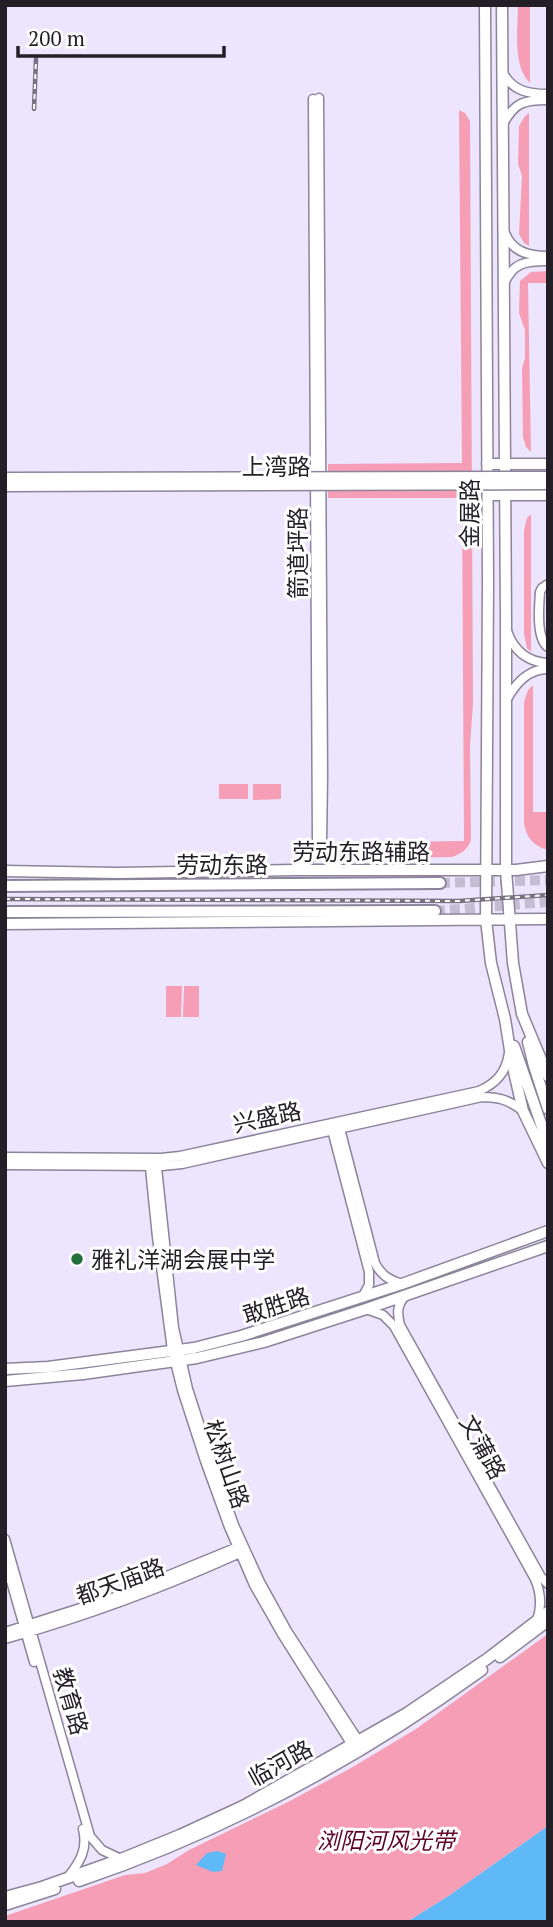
<svg xmlns="http://www.w3.org/2000/svg" width="553" height="1927" font-family="'PT Serif','Noto Sans SC',serif">
<style>
.green{fill:#f59eb6}
.water{fill:#5fb9f7}
.lines{fill:none;stroke-linecap:round;stroke-linejoin:round}
.highway-tunnel{stroke:#c4bdd2;stroke-width:10;stroke-dasharray:10 5;stroke-linecap:butt}
.minor-casing{stroke:#8c849a;stroke-width:11}
.major-casing{stroke:#8c849a;stroke-width:13}
.highway-casing{stroke:#8c849a;stroke-width:14}
.minor{stroke:#fff;stroke-width:8}
.major{stroke:#fff;stroke-width:10}
.highway{stroke:#fff;stroke-width:10}
.rail-casing{stroke:#777281;stroke-width:4.5}
.rail{stroke:#fff;stroke-width:2;stroke-dasharray:5;stroke-linecap:butt}
.major-bridge-casing{stroke:#8c849a;stroke-width:13;stroke-linecap:butt}
.major-bridge{stroke:#fff;stroke-width:10}
.poi-dot{fill:#246f3d;stroke:#fff;stroke-width:2.5}
.labels{text-anchor:middle;dominant-baseline:central;stroke-width:6;stroke-linejoin:round;paint-order:stroke}
.street-label{font-size:23px;fill:#221f27;stroke:#fff}
.poi-label{font-size:23px;fill:#221f27;stroke:#fff;text-anchor:start}
.park-label{font-size:23px;font-style:italic;fill:#5e022c;stroke:#fff}
</style>
<rect width="100%" height="100%" fill="#ede5fd"/>
<path class="green" d="M518 5H530V83C512 65 518 29 518 5Z
M459 110 465 113 470 121 473 703 470 746 471 839C469 849 461 854 452 857L344 859 335 854 330 843 464 841 462 498H328V464L462 463Z
M529 113V246L524 243 519 234 522 176 518 164 519 126 525 116Z
M548 271V283H528L531 452 526 447 523 437 522 369 525 358V330L519 313 520 281 531 272Z
M531 514V652L527 648 524 634V530L527 518Z
M533 685V812H548V850C533 846 526 837 524 823V702L528 690Z
M219 784H248V799H219Z
M253 784H281V799L253 800Z
M166 986H182L181 1017H166Z
M184 986H199V1017H183Z
M548 1634V1826L450 1895 407 1922H5V1916L125 1875 145 1873 167 1864 189 1850 288 1802 351 1768 416 1729Z"/>
<path class="water" d="M548 1826V1922H407L450 1895Z
M218 1851 226 1854 222 1871 213 1872 196 1865 207 1853Z"/>
<g class="lines">
<path class="highway-tunnel" d="M440 883 548 880
M435 911 548 902"/>
<defs>
<path id="minor" d="M503 73C513 91 528 94 548 94
M319 98 323 777 322 843C324 856 332 865 343 870
M503 124C515 102 524 100 548 100
M505 233C512 252 529 256 548 256
M504 284C513 262 527 261 547 261
M548 584 542 588 540 592C539 607 536 639 548 647
M507 631C514 651 527 662 548 663
M507 699C516 683 528 669 548 669
M295 869C308 865 313 856 317 843L313 99
M339 1125 375 1263C381 1275 389 1280 402 1284
M331 1126 369 1272V1285L363 1296
M5 1157 161 1158 180 1156 479 1091C497 1083 506 1072 509 1053
M149 1158 157 1237 172 1350 182 1390 205 1461 229 1527 254 1585 282 1634 354 1748
M156 1158 174 1328 188 1389 211 1460 234 1525 260 1582 287 1631 360 1743
M5 1165 162 1166 182 1164 482 1097C499 1097 509 1100 523 1111
M405 1296C397 1305 397 1313 400 1325L541 1577 548 1584
M366 1309 383 1315 394 1326 535 1579C541 1593 542 1606 537 1620
M5 1539 90 1836 102 1850 121 1859
M5 1560 34 1662
M5 1632 118 1596 240 1546
M5 1639C87 1616 165 1587 242 1552
M68 1877C80 1862 88 1849 83 1829"/>
<path id="major" d="M485 5 488 583 486 920 491 963 505 1019 512 1063 523 1111 548 1163
M502 5 506 621V870L513 963 522 1014 548 1076
M487 464H548
M488 495H548
M5 871 117 873 294 870H516L548 866
M5 924 548 919
M528 1042 534 1066 548 1109
M514 1046 548 1144
M5 1369 48 1367 194 1348 241 1336 402 1284 548 1231
M5 1381 83 1374 197 1358 264 1342 366 1309 548 1246
M500 1657 548 1621
M79 1881C224 1832 359 1759 482 1670
M5 1897 42 1887 121 1859 180 1835 243 1806 407 1713 487 1659 548 1612
M5 1905 55 1889"/>
<path id="highway" d="M5 886 440 883
M5 912 435 911"/>
</defs>
<use href="#minor" class="minor-casing"/>
<use href="#major" class="major-casing"/>
<use href="#highway" class="highway-casing"/>
<use href="#minor" class="minor"/>
<use href="#major" class="major"/>
<use href="#highway" class="highway"/>
<defs>
<path id="rail" d="M34 109 36 59
M5 899 459 901 548 895"/>
</defs>
<use href="#rail" class="rail-casing"/>
<use href="#rail" class="rail"/>
<defs>
<path id="major-bridge" d="M5 478 548 477
M5 486 548 484"/>
</defs>
<use href="#major-bridge" class="major-bridge-casing"/>
<use href="#major-bridge" class="major-bridge"/>
</g>
<circle class="poi-dot" cx="77" cy="1259" r="7"/>
<g class="labels">
<g class="street-label">
<text x="276" y="466">上湾路</text>
<text transform="translate(469 513) rotate(-90)">金展路</text>
<text transform="translate(297 553) rotate(-90)">箭道坪路</text>
<text x="361" y="851">劳动东路辅路</text>
<text x="222" y="864">劳动东路</text>
<text transform="translate(267 1117) rotate(-12)">兴盛路</text>
<text transform="translate(276 1305) rotate(-18)">敢胜路</text>
<text transform="translate(483 1447) rotate(61)">文蒲路</text>
<text transform="translate(227 1464) rotate(71)">松树山路</text>
<text transform="translate(120 1581) rotate(-20)">都天庙路</text>
<text transform="translate(71 1701) rotate(74)">教育路</text>
<text transform="translate(280 1763) rotate(-29)">临河路</text>
</g>
<g class="poi-label">
<text x="91" y="1259">雅礼洋湖会展中学</text>
</g>
<g class="park-label">
<text x="386" y="1840">浏阳河风光带</text>
</g>
</g>
<rect width="553" height="1927" fill="none" stroke="#221f27" stroke-width="14"/>
<path d="M18 46v10h206v-10" fill="none" stroke="#221f27" stroke-width="3.5"/>
<text x="28" y="46" font-size="21" fill="#221f27" stroke="#ffffff" stroke-width="5" paint-order="stroke">200 m</text>
</svg>
